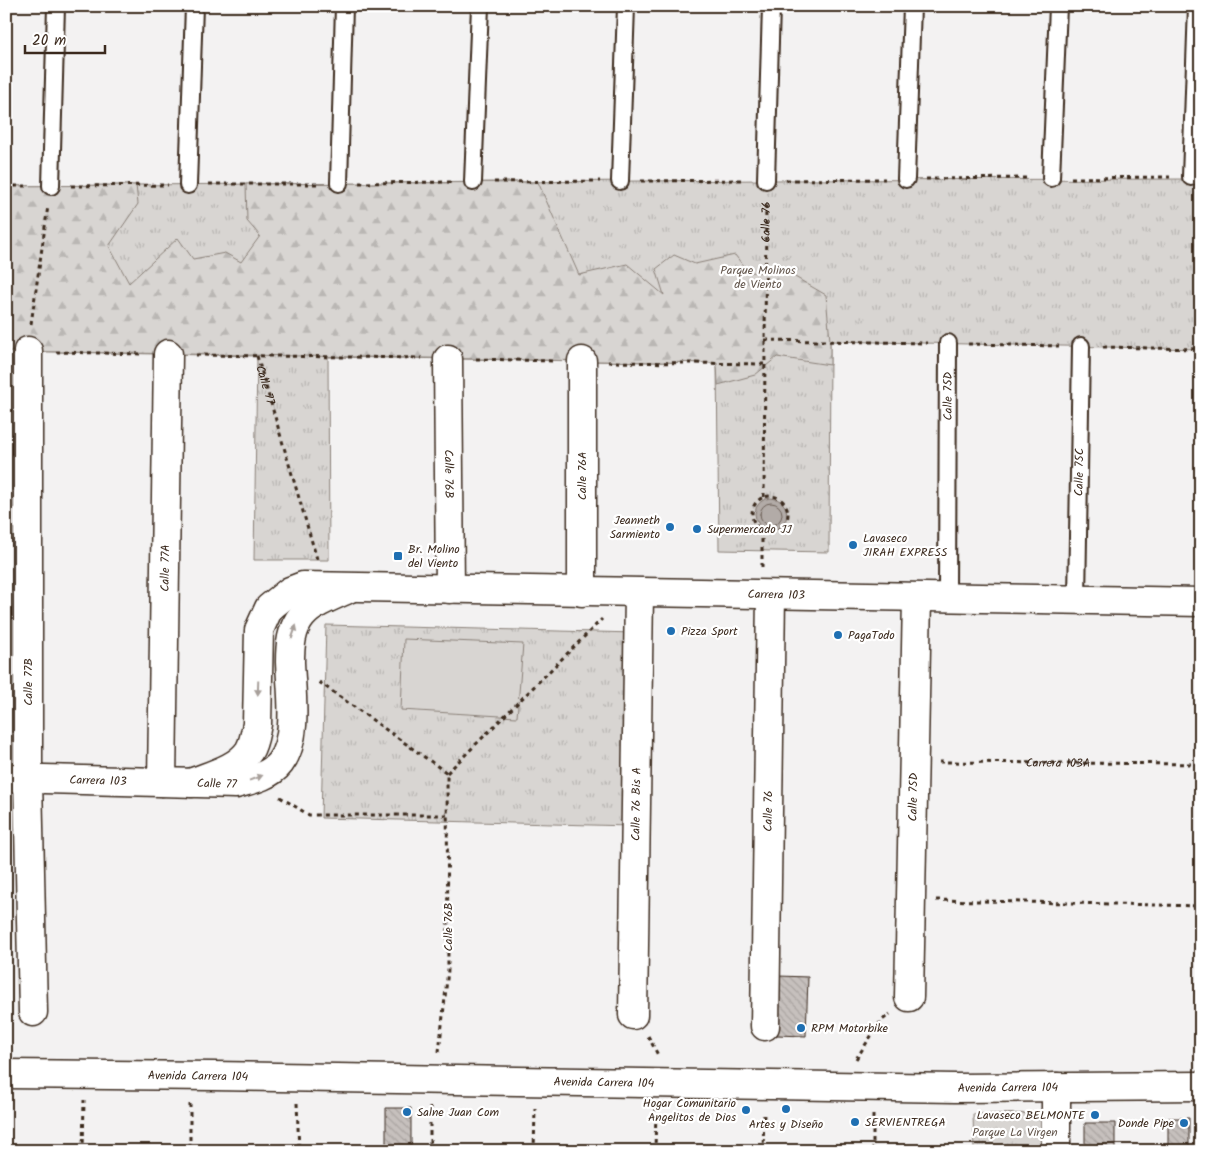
<svg xmlns="http://www.w3.org/2000/svg" width="1207" height="1157" font-family="Kalam,sans-serif">
<style>
.grass{fill:url(#grass-tufts);stroke:#8a8078}
.forest{fill:url(#forest-firs);stroke:#8a8078}
.garden{fill:#d8d5d2;stroke:#8a8078}
.water{fill:#b2aba7;stroke:#827770}
.lines{fill:none;stroke-linecap:round;stroke-linejoin:round}
.shore{stroke:#6b5e55;stroke-width:1}
.building{fill:url(#building-back-hatch);stroke:#3b2a1e}
.lane-casing{stroke:#3b2a1e;stroke-width:20}
.street-casing{stroke:#3b2a1e;stroke-width:31}
.secondary-casing{stroke:#3b2a1e;stroke-width:31}
.path{stroke:#3b2a1e;stroke-width:3;stroke-dasharray:4 4;stroke-linecap:butt}
.lane{stroke:#fff;stroke-width:16}
.street{stroke:#fff;stroke-width:28}
.secondary{stroke:#fff;stroke-width:28}
.oneway{fill:#a79f9a}
.poi-dot{fill:#1f6fb2;stroke:#fff;stroke-width:2}
.labels{text-anchor:middle;dominant-baseline:central;stroke-width:4.5;stroke-linejoin:round;paint-order:stroke}
.street-label{font-size:12px;fill:#3b2a1e;stroke:#fff}
.park-label{font-size:12px;fill:#62554b;stroke:#fff}
.poi-label{font-size:12px;fill:#3b2a1e;stroke:#fff;text-anchor:start}
</style>
<defs>
<pattern id="grass-tufts" width="24" height="20" patternUnits="userSpaceOnUse" patternTransform="scale(1.25)"><rect width="24" height="20" fill="#d8d5d2"/><path d="M3 7l-1-3M5 7V3M7 7l1-3M15 17l-1-3M17 17v-4M19 17l1-3" fill="none" stroke="#bab7b4"/></pattern>
<pattern id="forest-firs" width="22" height="20" patternUnits="userSpaceOnUse" patternTransform="scale(1.25)"><rect width="22" height="20" fill="#d8d5d2"/><path d="M5 1l3.5 6h-7zM16 11l3.5 6h-7z" fill="#bab7b4"/></pattern>
<pattern id="building-back-hatch" width="6" height="6" patternUnits="userSpaceOnUse" patternTransform="scale(1.25)"><rect width="6" height="6" fill="#c6c0bd"/><path d="M-1 5l2 2M0 0l6 6M5-1l2 2" fill="none" stroke="#aba5a2"/></pattern>
</defs>
<rect width="100%" height="100%" fill="#f3f2f2"/>
<filter id="ink" filterUnits="userSpaceOnUse"><feTurbulence type="fractalNoise" baseFrequency=".02" numOctaves="2"/><feDisplacementMap in="SourceGraphic" scale="10" xChannelSelector="R" yChannelSelector="G"/><feConvolveMatrix kernelMatrix="1 2 1 2 8 2 1 2 1" color-interpolation-filters="sRGB"/></filter>
<g filter="url(#ink)">
<path class="grass" d="M1201 179V349L830 341 829 552 719 550 717 363 328 357 329 560H254L257 356 6 351V186L766 180Z
M326 625 635 633 630 826 321 818Z
M1056 1113V1151H974L973 1114Z"/>
<path class="forest" d="M538 182 579 275 627 264 664 295 656 269 674 255 695 264 735 255 748 272 788 273 826 295 830 341V365L777 357 755 375 718 385 717 363 6 351V186L136 185 138 204 109 246 129 283 178 238 193 259 225 253 241 262 260 236 247 221 246 184Z"/>
<path class="garden" d="M404 639 523 644 517 717 401 710Z"/>
<path class="water" d="M755 514a16 16 0 1 1 32 0a16 16 0 1 1-32 0Z"/>
<g class="lines">
<path class="shore" d="M760 514a11 11 0 1 1 22 0a11 11 0 1 1-22 0Z"/>
</g>
<path class="building" d="M779 976 808 977 806 1036 776 1035Z
M386 1108H411V1151H386Z
M1168 1118H1189V1151H1168Z
M1085 1123H1115V1151H1085Z"/>
<g class="lines">
<defs>
<g id="lane">
<path d="M1191 177 1197 6"/>
<path d="M1051 178 1058 6"/>
<path d="M906 179 912 6"/>
<path d="M766 180 771 6"/>
<path d="M620 181 626 6"/>
<path d="M473 182 480 6"/>
<path d="M339 183 344 6"/>
<path d="M188 185 194 6"/>
<path d="M51 186 56 6"/>
<path id="s4" d="M947 598 948 343"/>
<path id="s5" d="M1077 600 1081 346"/>
</g>
<g id="street">
<path d="M28 351V779L33 1012"/>
<path id="s6" d="M448 359 450 589"/>
<path d="M582 361V592"/>
<path id="s7" d="M162 782 168 354"/>
<path id="s8" d="M909 997 917 598"/>
<path id="s9" d="M633 1015 639 593"/>
<path id="s10" d="M765 1026 771 595"/>
<path d="M1056 1151V1087"/>
</g>
<g id="secondary">
<path id="s11" d="M6 778 236 784C251 780 270 776 280 763 299 738 291 692 290 662 290 646 291 629 302 616 313 603 333 596 348 589"/>
<path id="s12" d="M191 783C210 775 237 769 249 751 254 743 255 733 257 724L259 630 269 608 290 591 303 586 1201 602"/>
<path id="s13" d="M6 1074 213 1076 955 1088 1201 1086"/>
</g>
</defs>
<use href="#lane" class="lane-casing"/>
<use href="#street" class="street-casing"/>
<use href="#secondary" class="secondary-casing"/>
<g class="path">
<path d="M1071 178 1170 177"/>
<path d="M926 179 1030 178"/>
<path d="M786 180 885 179"/>
<path d="M641 181 745 180"/>
<path d="M494 182 600 181"/>
<path d="M359 183 453 182"/>
<path d="M209 184H318"/>
<path d="M6 186H30"/>
<path d="M71 186 168 185"/>
<path d="M31 324 48 206"/>
<path d="M765 340 927 343"/>
<path d="M968 344 1059 346"/>
<path d="M1103 347 1201 349"/>
<path d="M56 352 142 354"/>
<path d="M196 355 422 358"/>
<path id="s1" d="M257 356 317 559"/>
<path d="M476 359 554 361"/>
<path d="M608 362 765 364"/>
<circle cx="770" cy="514" r="18"/>
<path id="s2" d="M764 497 766 201"/>
<path d="M762 567V531"/>
<path d="M319 682 447 773"/>
<path id="s3" d="M939 762 1201 764"/>
<path d="M447 773 602 619"/>
<path d="M280 797 309 815H447"/>
<path d="M936 900 1201 906"/>
<path d="M648 1036 658 1055"/>
<path d="M439 1052 448 970 447 773"/>
<path d="M856 1059 881 1021 890 1014"/>
<path d="M297 1103 299 1151"/>
<path d="M190 1104V1151"/>
<path d="M83 1151 84 1100"/>
<path d="M430 1151V1105"/>
<path d="M534 1151 535 1109"/>
<path d="M655 1151 656 1109"/>
<path d="M763 1151 764 1112"/>
<path d="M873 1151V1112"/>
<path d="M1200 1151 1201 1128"/>
</g>
<use href="#lane" class="lane"/>
<use href="#street" class="street"/>
<use href="#secondary" class="secondary"/>
</g>
<defs><path id="oneway-solid" d="M-6-.8H1V-3.2L6.5 0L1 3.2V.8H-6Z" transform="scale(1.25)"/></defs>
<g class="oneway">
<use href="#oneway-solid" transform="translate(294 632) rotate(-71)"/>
<use href="#oneway-solid" transform="translate(258 688) rotate(92)"/>
<use href="#oneway-solid" transform="translate(256 778) rotate(-21)"/>
</g>
</g>
<g class="poi-dot">
<circle cx="670" cy="527" r="5"/>
<circle cx="697" cy="529" r="5"/>
<circle cx="853" cy="545" r="5"/>
<rect x="393" y="551" width="10" height="10" rx="2.5"/>
<circle cx="671" cy="631" r="5"/>
<circle cx="838" cy="635" r="5"/>
<circle cx="801" cy="1028" r="5"/>
<circle cx="786" cy="1109" r="5"/>
<circle cx="746" cy="1110" r="5"/>
<circle cx="407" cy="1112" r="5"/>
<circle cx="1095" cy="1115" r="5"/>
<circle cx="855" cy="1122" r="5"/>
<circle cx="1184" cy="1123" r="5"/>
</g>
<g class="labels">
<g class="street-label">
<text stroke="none"><textPath href="#s2" startOffset="275">Calle 76</textPath></text>
<text stroke="none"><textPath href="#s1" startOffset="30">Calle 77</textPath></text>
<text stroke="none"><textPath href="#s4" startOffset="202">Calle 75D</textPath></text>
<text stroke="none"><textPath href="#s5" startOffset="128">Calle 75C</textPath></text>
<text stroke="none"><textPath href="#s6" startOffset="115">Calle 76B</textPath></text>
<text transform="translate(582 476) rotate(-90)">Calle 76A</text>
<text stroke="none"><textPath href="#s7" startOffset="214">Calle 77A</textPath></text>
<text stroke="none"><textPath href="#s12" startOffset="728">Carrera 103</textPath></text>
<text transform="translate(28 682) rotate(-90)">Calle 77B</text>
<text stroke="none"><textPath href="#s3" startOffset="119">Carrera 103A</textPath></text>
<text stroke="none"><textPath href="#s11" startOffset="92">Carrera 103</textPath></text>
<text stroke="none"><textPath href="#s11" startOffset="211">Calle 77</textPath></text>
<text stroke="none"><textPath href="#s8" startOffset="200">Calle 75D</textPath></text>
<text stroke="none"><textPath href="#s9" startOffset="211">Calle 76 Bis A</textPath></text>
<text stroke="none"><textPath href="#s10" startOffset="215">Calle 76</textPath></text>
<text transform="translate(448 927) rotate(-90)">Calle 76B</text>
<text stroke="none"><textPath href="#s13" startOffset="192">Avenida Carrera 104</textPath></text>
<text stroke="none"><textPath href="#s13" startOffset="598">Avenida Carrera 104</textPath></text>
<text stroke="none"><textPath href="#s13" startOffset="1002">Avenida Carrera 104</textPath></text>
</g>
<g class="park-label">
<text x="758" y="270">Parque Molinos<tspan x="758" dy="14">de Viento</tspan></text>
<text x="1015" y="1132">Parque La Virgen</text>
</g>
<g class="poi-label">
<text x="660" y="520" text-anchor="end">Jeanneth<tspan x="660" dy="14">Sarmiento</tspan></text>
<text x="707" y="529">Supermercado JJ</text>
<text x="863" y="538">Lavaseco<tspan x="863" dy="14">JIRAH EXPRESS</tspan></text>
<text x="408" y="549">Br. Molino<tspan x="408" dy="14">del Viento</tspan></text>
<text x="681" y="631">Pizza Sport</text>
<text x="848" y="635">PagaTodo</text>
<text x="811" y="1028">RPM Motorbike</text>
<text x="736" y="1103" text-anchor="end">Hogar Comunitario<tspan x="736" dy="14">Angelitos de Dios</tspan></text>
<text x="417" y="1112">Salne Juan Com</text>
<text x="1085" y="1115" text-anchor="end">Lavaseco BELMONTE</text>
<text x="865" y="1122">SERVIENTREGA</text>
<text x="1174" y="1123" text-anchor="end">Donde Pipe</text>
<text x="786" y="1124" text-anchor="middle">Artes y Diseño</text>
</g>
</g>
<rect width="1207" height="1157" fill="none" stroke="#fff" stroke-width="25"/>
<rect x="12" y="12" width="1182" height="1132" fill="none" stroke="#3b2a1e" stroke-width="2" filter="url(#ink)"/>
<path d="M25 45v8h80v-8" fill="none" stroke="#3b2a1e" stroke-width="2.5"/>
<text x="32" y="45" font-size="15" fill="#3b2a1e" stroke="#ffffff" stroke-width="4" paint-order="stroke">20 m</text>
</svg>
